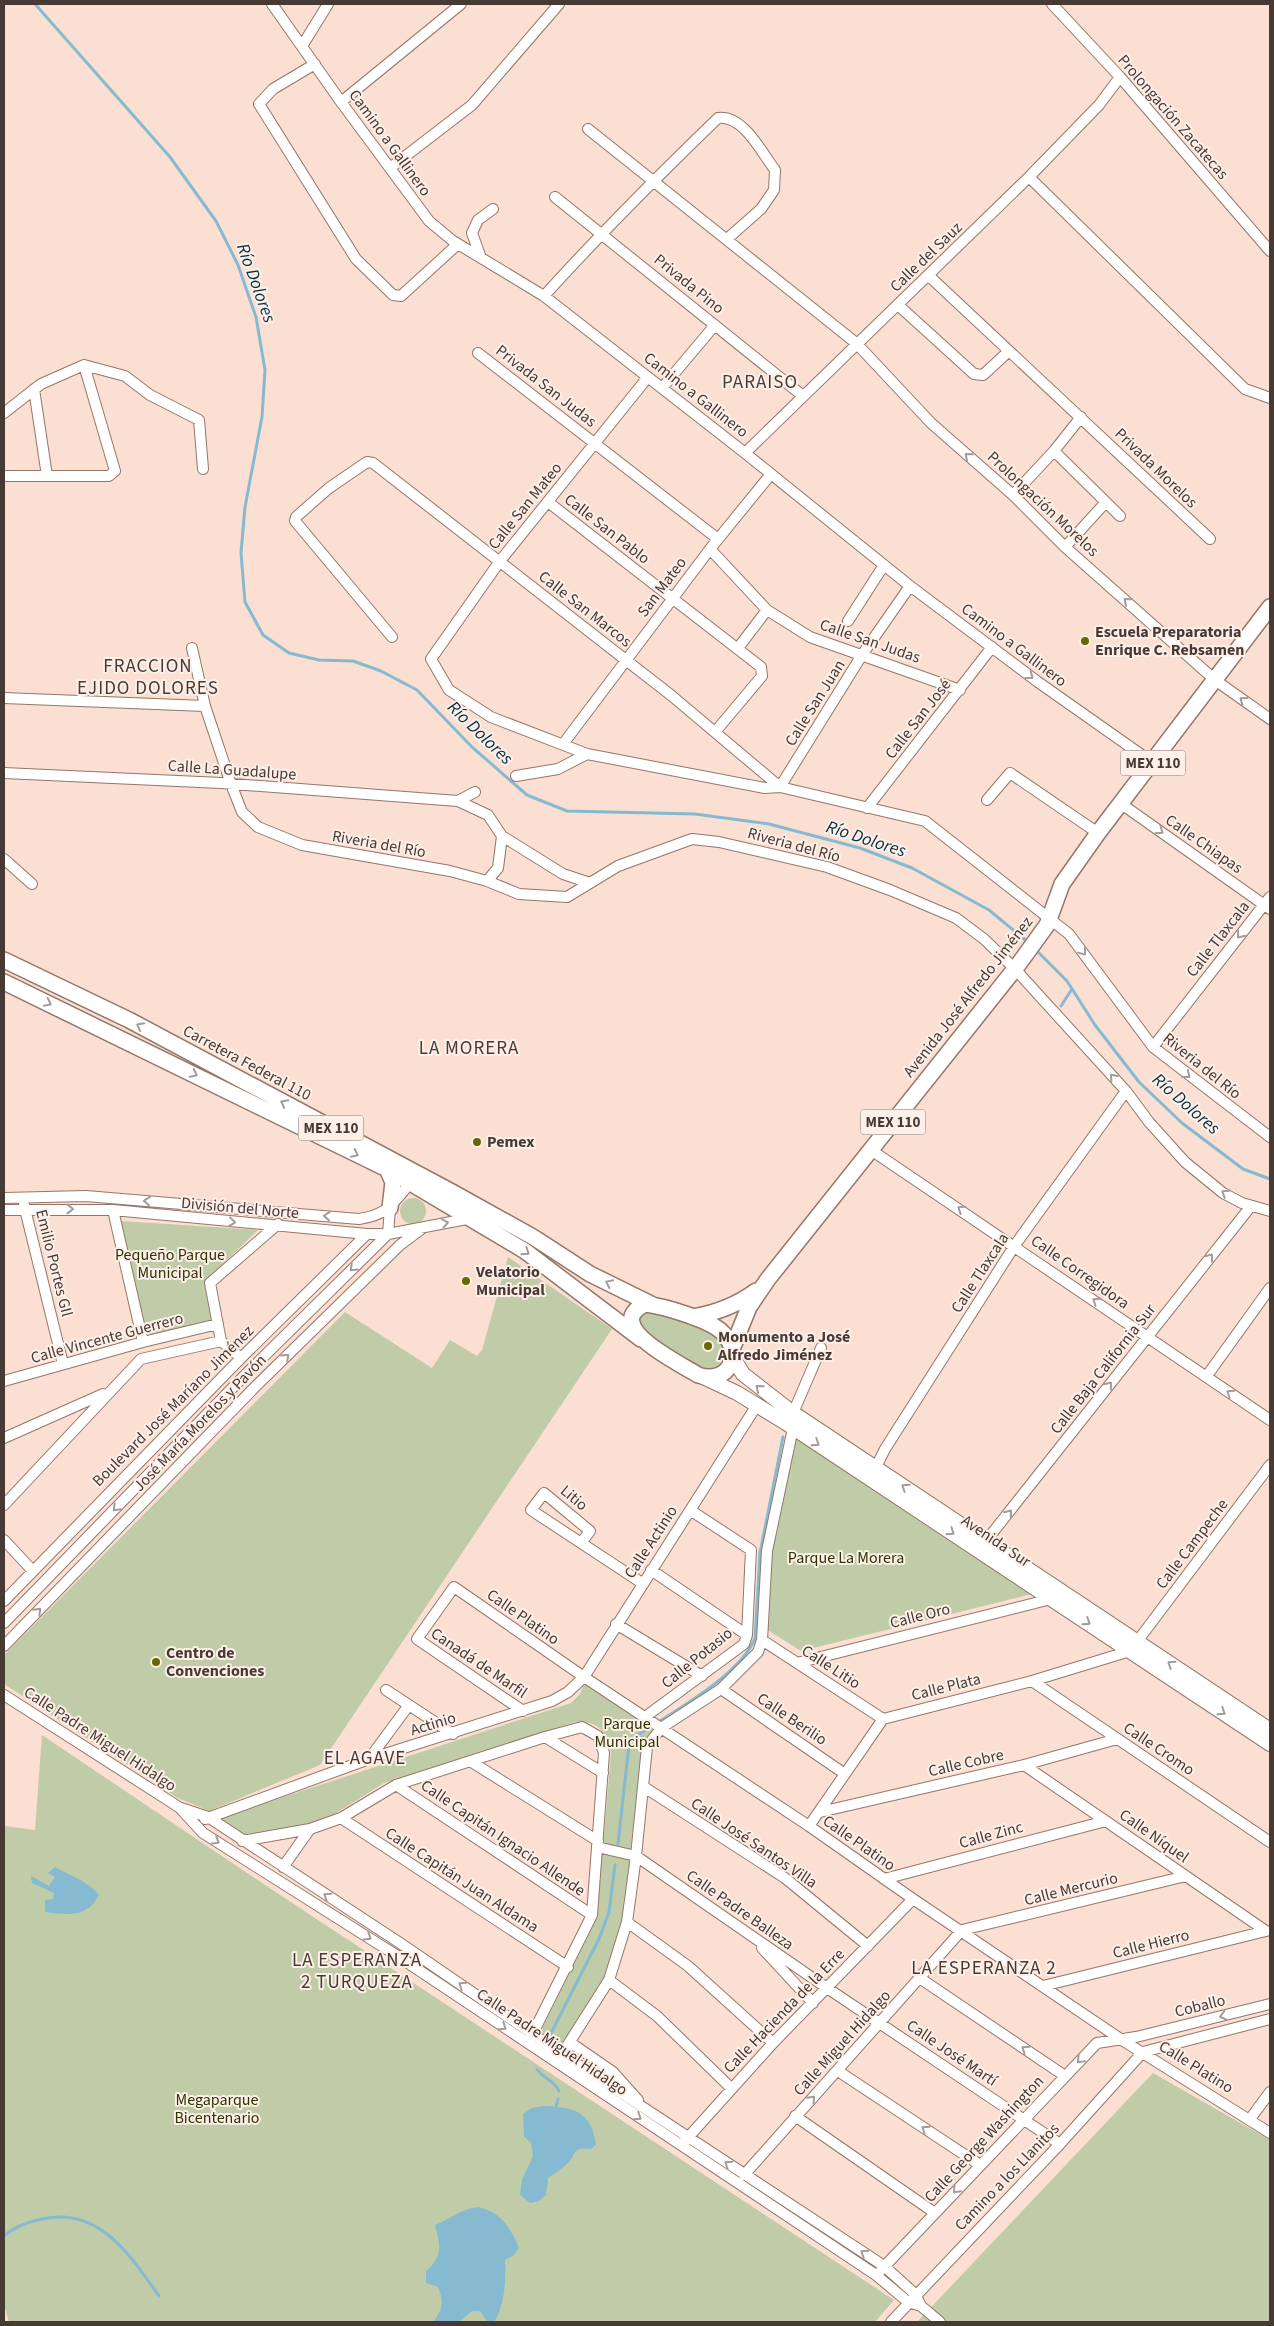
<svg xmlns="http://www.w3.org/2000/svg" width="1274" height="2326" font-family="'Source Sans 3',sans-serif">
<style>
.green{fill:#c0cca8}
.water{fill:#85bad0}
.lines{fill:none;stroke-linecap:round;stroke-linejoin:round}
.stream{stroke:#85bad0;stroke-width:3}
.minor-casing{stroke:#957668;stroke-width:12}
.secondary-casing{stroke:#957668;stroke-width:16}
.primary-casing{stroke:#957668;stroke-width:18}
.minor{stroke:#fff;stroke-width:10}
.secondary{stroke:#fff;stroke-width:14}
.primary{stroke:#fff;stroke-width:15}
.oneway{stroke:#a39c99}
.poi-dot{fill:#686701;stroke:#feefe9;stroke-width:2}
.labels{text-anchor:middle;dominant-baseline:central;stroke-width:4;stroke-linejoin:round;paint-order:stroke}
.shield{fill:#feefe9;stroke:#7e706a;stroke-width:1}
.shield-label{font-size:15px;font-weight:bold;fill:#473933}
.street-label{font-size:16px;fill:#473933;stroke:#feefe9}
.poi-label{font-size:16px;font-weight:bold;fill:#473933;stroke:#feefe9;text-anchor:start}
.park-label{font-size:16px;fill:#2a3601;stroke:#feefe9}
.water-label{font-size:18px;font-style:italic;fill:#003040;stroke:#feefe9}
.quarter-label{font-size:19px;letter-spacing:1px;fill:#473933;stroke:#feefe9}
</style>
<rect width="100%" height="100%" fill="#fbdfd2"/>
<path class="green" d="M400 1211a13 13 0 1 1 26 0a13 13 0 1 1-26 0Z
M121 1221 258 1230 205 1281 212 1322 146 1337Z
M508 1257 612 1329 320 1765 209 1811 178 1798 4 1684V1655L345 1312 432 1368 450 1340 477 1356 482 1350Z
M644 1306 719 1332 728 1359C723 1364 718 1368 711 1369 698 1371 650 1339 642 1328 639 1324 638 1318 637 1313Z
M793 1428 1040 1592 801 1651 763 1627 767 1551Z
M585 1682 655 1729 642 1745 623 1921 604 1980 561 2047 540 2033 597 1918 611 1753C606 1730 599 1721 575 1722L384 1783 322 1822 243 1835 216 1819 571 1703 580 1694Z
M42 1735 265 1885 894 2300 875 2322H9L4 2305V1826L35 1830Z
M1153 2073 1270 2140V2322H917Z"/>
<path class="water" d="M55 1867C72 1877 87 1880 99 1895 87 1918 67 1915 45 1912V1900L53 1899 54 1893 32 1883 31 1876 49 1886 55 1877 48 1873Z
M543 2106C574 2107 591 2111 596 2144L591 2149C570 2146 577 2156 566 2165 560 2170 554 2174 548 2178L546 2195 539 2201 530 2203 520 2195 522 2180 533 2156 531 2143 524 2136 523 2114 532 2108Z
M478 2207C501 2212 510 2227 519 2248L513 2256 505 2260C506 2280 505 2302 495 2321H487L480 2311H472L459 2322H433C443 2309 444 2302 438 2287L426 2283V2271C444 2255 440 2246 435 2225 451 2219 460 2209 478 2207Z"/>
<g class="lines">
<path class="stream" d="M35 4 170 157 216 221 238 265 256 317 265 370 262 417 245 507 241 553 245 602 263 635 289 653 319 660 353 661 381 671 417 690 472 747 527 795 567 811 695 814 769 824 860 848 912 868 989 910 1029 943
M1035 949 1067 981 1095 1025 1139 1082 1182 1123 1243 1169 1270 1179
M1061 1006 1072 989
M618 1844 629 1745 638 1735C671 1713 741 1675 755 1638L760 1553 783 1437
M550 2035 599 1939 609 1912 615 1865
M537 2069C543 2079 555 2080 559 2091
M556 2106 558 2099
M4 2236C15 2226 28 2222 42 2219 99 2206 130 2255 159 2296"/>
<defs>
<path id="minor" d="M272 4 341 102 429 221 453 241 544 296 745 453 910 586 1038 682 1153 763
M1052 4 1120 77 1270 251
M302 46 328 4
M315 64 273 89 259 104 356 259 393 295 401 296 458 244
M341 102 461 4
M588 129 856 343 931 423 1013 495 1065 547 1215 680 1270 719
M390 168 472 105 559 4
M1029 177 1245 389 1270 398
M555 197 803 396
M481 258 472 233 478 220 493 209
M929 276 1210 539
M544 296C600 234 658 176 718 118 743 114 762 153 775 170L774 190 761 209 727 239
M898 305 974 374 983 375 1009 351
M478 353 718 539
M648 377 500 561 431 659 449 690 491 717 587 754 765 788 780 787 925 821 1069 934 1153 1047 1270 1137
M662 388 715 325
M34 389 47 476
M4 413 41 384 84 365 125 376 150 395 199 420 203 469
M1054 451 1120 516
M745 453 1029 177 1099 105 1120 77
M4 476H109L115 471 84 365
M1013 495 1054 451 1081 417
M548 502 761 667 762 676 715 732
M1065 547 1106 502
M710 549 767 610 810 637 960 690
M848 621 884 565
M392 637 295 521 296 517 329 488 367 462 373 463 672 696 780 787
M192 648 205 706 231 784 242 812 258 827 302 845 450 871 487 881 519 894 567 897 618 866 692 839 719 842 827 867 890 890 956 918 984 939 1015 969 1126 1091 1149 1122 1185 1162 1223 1193 1242 1203 1270 1211
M738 648 767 610
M4 698 205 706
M563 744 710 549 771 474
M4 773 221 783 458 801 488 815 502 836 498 868 487 881
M516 776 558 769 587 754
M780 787 862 655 910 586
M987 800 1010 773 1098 833
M458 801 475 792
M1120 803 1270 909
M867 808 992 647
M502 836 563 874 590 883
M4 859 32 884
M1153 1047 1270 897
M871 1150 1270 1420
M4 1198 86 1196 359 1219C387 1215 393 1204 410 1183
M24 1205 63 1364
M4 1210H113L367 1234H388L472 1218
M113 1210 143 1342
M221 1341 210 1283 278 1224
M221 1341 241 1358
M1206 1377 1270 1288
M4 1381 143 1342 218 1324
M793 1413 821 1348
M4 1438 103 1394
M873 1473 885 1449 1015 1245 1126 1091
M4 1505 141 1359 221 1341
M4 1540 32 1570
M581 1543 590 1531 544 1493 531 1510 642 1583
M982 1546 1251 1206
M651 1570 747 1635
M4 1601 241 1358 367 1234
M4 1623 244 1376 388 1234 390 1208
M616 1624 702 1676
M762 1640 883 1719
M4 1646 255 1387 400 1245 424 1227
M797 1663 1051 1599
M1032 1681 1270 1842
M721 1689 845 1774
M386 1690 453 1734
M4 1695 171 1802 180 1808 203 1833 396 1955 876 2275 908 2302 921 2306 940 2322
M523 1711 417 1639 454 1587 584 1677 809 1826 913 1899 1122 2040 1270 2133
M645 1717 744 1644 747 1635 751 1550 690 1510
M545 1737 603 1773
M369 1759 409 1705
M470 1761 598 1841
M1024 1765 1266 1931
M396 1785 592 1915
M644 1787 785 1878 868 1946
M181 1808 208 1817 403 1945 562 2054 884 2266 915 2294 921 2306
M820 1812 1024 1765 1117 1739
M341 1818 568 1967
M205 1819 369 1759 552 1701 568 1692 584 1677 757 1405
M809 1826 883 1719 1032 1681 1130 1651 1270 1465
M242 1841 310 1829 341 1818 396 1785 545 1737 582 1727 598 1736 604 1753 592 1915 530 2039
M597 1847 636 1856 827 1988 1060 2144
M283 1867 310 1829
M884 1879 1106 1821
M627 1922 688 1966 773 2043
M762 1948 813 2003
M921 1979 1065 2076
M609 1980 657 2016 731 2088
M1043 1986 1266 1931
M571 2043 613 2072 638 2100
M562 2054 609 1980 627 1922 636 1856 647 1747 661 1728 721 1689 758 1652 762 1640 767 1551 793 1428
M838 2071 980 2165
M795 2116 935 2213
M1250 2119 1270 2092
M684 2142 773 2043 913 1899
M744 2175 962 1930 1186 1876
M881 2270 1097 2043 1136 2037 1270 2004
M891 2322 1060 2144 1143 2052 1270 2019"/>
<path id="secondary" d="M732 1356 743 1374 793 1413 1270 1730
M701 1376 737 1393 786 1423 1270 1744"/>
<path id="primary" d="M4 960 129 1020 452 1192 533 1237 590 1274 653 1305
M4 982 387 1169 525 1251 641 1339
M387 1169 393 1182 390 1208
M645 1304C663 1306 711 1320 723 1333 744 1355 728 1385 698 1375 681 1364 600 1326 645 1304Z
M693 1317C716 1313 737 1305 756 1291
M732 1349 749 1307 768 1279 1018 965 1047 925 1062 884 1098 833 1270 607"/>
</defs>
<use href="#minor" class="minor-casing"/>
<use href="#secondary" class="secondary-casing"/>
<use href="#primary" class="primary-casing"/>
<use href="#minor" class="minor"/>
<use href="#secondary" class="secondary"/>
<use href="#primary" class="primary"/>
</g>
<defs><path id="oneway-chevron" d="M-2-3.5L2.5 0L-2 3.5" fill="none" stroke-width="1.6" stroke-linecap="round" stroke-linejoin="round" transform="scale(1.25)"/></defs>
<g class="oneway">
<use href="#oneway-chevron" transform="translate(968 456) rotate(-139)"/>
<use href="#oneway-chevron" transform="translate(1127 601) rotate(-139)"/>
<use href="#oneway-chevron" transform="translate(1030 676) rotate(37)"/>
<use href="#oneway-chevron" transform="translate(1243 700) rotate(-144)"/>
<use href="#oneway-chevron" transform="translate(1160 831) rotate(35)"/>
<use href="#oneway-chevron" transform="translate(1240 935) rotate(128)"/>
<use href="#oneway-chevron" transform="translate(1083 952) rotate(53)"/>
<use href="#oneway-chevron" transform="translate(48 1003) rotate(26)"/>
<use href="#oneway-chevron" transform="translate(140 1026) rotate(-152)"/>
<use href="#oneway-chevron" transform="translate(194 1074) rotate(26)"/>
<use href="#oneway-chevron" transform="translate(1187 1075) rotate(38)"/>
<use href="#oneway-chevron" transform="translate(1113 1077) rotate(-132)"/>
<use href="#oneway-chevron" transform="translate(284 1103) rotate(-152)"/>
<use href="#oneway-chevron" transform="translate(355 1154) rotate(26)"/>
<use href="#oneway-chevron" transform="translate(1225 1193) rotate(-147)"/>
<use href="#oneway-chevron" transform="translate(147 1201) rotate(-175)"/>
<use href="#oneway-chevron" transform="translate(70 1209)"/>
<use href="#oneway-chevron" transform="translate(961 1209) rotate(-146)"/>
<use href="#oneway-chevron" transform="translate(327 1216) rotate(-175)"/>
<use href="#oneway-chevron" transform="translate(232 1222) rotate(6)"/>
<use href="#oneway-chevron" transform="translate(445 1223) rotate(-11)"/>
<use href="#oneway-chevron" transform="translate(526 1252) rotate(35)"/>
<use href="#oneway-chevron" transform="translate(1210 1257) rotate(-52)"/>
<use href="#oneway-chevron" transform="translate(353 1268) rotate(136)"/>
<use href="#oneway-chevron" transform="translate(609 1283) rotate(-154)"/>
<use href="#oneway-chevron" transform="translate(1096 1301) rotate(-145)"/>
<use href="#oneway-chevron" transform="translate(286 1357) rotate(-44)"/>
<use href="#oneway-chevron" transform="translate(1109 1385) rotate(-52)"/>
<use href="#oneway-chevron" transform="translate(759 1388) rotate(-140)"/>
<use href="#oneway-chevron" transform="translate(1230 1393) rotate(-146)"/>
<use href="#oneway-chevron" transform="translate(816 1443) rotate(33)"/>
<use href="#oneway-chevron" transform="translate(905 1487) rotate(-146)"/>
<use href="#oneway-chevron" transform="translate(116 1508) rotate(134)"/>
<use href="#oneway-chevron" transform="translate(1009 1513) rotate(-52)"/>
<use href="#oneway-chevron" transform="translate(951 1532) rotate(34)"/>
<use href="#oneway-chevron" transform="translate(38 1611) rotate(-46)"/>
<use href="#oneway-chevron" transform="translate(1087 1622) rotate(33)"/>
<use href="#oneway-chevron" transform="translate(1171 1664) rotate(-146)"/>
<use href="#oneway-chevron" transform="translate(1222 1712) rotate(34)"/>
<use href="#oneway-chevron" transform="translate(216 1841) rotate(32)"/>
<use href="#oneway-chevron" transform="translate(327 1896) rotate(-147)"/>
<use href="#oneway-chevron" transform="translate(368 1937) rotate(32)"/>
<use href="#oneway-chevron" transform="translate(462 1985) rotate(-146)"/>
<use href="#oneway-chevron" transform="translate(1223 2016) rotate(166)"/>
<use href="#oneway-chevron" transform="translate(503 2027) rotate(34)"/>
<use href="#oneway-chevron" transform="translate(1025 2049) rotate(-146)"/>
<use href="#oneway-chevron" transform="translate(1080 2060) rotate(134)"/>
<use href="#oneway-chevron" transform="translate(812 2099) rotate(-47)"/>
<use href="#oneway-chevron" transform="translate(638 2117) rotate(34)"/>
<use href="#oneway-chevron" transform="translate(925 2129) rotate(-146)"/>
<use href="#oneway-chevron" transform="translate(728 2164) rotate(-146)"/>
<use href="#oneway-chevron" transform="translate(956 2190) rotate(133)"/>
<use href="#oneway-chevron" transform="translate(864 2253) rotate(-147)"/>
</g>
<g class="poi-dot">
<circle cx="1085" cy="641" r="5"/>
<circle cx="477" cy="1142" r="5"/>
<circle cx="466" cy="1281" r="5"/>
<circle cx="708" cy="1346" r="5"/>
<circle cx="156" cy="1662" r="5"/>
</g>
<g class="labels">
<g class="shield">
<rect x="1120.5" y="750.5" width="65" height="25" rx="4"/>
<rect x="860.5" y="1109.5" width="65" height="25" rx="4"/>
<rect x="298.5" y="1115.5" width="65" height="25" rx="4"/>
</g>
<g class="shield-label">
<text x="1153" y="763">MEX 110</text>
<text x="893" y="1122">MEX 110</text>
<text x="331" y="1128">MEX 110</text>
</g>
<g class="street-label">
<text transform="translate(1173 117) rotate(49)">Prolongación Zacatecas</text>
<text transform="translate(390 143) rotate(54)">Camino a Gallinero</text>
<text transform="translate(926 257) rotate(-44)">Calle del Sauz</text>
<text transform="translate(689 284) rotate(39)">Privada Pino</text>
<text transform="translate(546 386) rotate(38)">Privada San Judas</text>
<text transform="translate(696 395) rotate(38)">Camino a Gallinero</text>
<text transform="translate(1156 468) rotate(44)">Privada Morelos</text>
<text transform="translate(1043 504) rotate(43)">Prolongación Morelos</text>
<text transform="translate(525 506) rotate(-51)">Calle San Mateo</text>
<text transform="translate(607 529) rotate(38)">Calle San Pablo</text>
<text transform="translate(662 587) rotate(-53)">San Mateo</text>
<text transform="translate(585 609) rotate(38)">Calle San Marcos</text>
<text transform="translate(870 641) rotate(19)">Calle San Judas</text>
<text transform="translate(1014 645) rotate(37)">Camino a Gallinero</text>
<text transform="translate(815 703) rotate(-58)">Calle San Juan</text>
<text transform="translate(918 719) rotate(-52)">Calle San José</text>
<text transform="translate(232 770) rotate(4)">Calle La Guadalupe</text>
<text transform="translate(379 844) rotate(10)">Riveria del Río</text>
<text transform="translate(1204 844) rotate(35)">Calle Chiapas</text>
<text transform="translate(794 845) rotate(15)">Riveria del Río</text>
<text transform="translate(1218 939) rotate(-52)">Calle Tlaxcala</text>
<text transform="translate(968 997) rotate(-52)">Avenida José Alfredo Jiménez</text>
<text transform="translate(247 1063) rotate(28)">Carretera Federal 110</text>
<text transform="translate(1202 1066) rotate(39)">Riveria del Río</text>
<text transform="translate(240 1208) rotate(5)">División del Norte</text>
<text transform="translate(54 1263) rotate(76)">Emilio Portes GIl</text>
<text transform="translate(1080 1272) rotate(35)">Calle Corregidora</text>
<text transform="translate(980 1273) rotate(-57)">Calle Tlaxcala</text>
<text transform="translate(107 1338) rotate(-15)">Calle Vincente Guerrero</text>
<text transform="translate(1103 1369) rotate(-52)">Calle Baja California Sur</text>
<text transform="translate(173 1406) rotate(-45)">Boulevard José Maríano Jiménez</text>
<text transform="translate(200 1423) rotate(-46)">José María Morelos y Pavón</text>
<text transform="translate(574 1498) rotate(40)">Litio</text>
<text transform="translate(996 1541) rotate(34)">Avenida Sur</text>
<text transform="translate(651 1542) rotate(-57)">Calle Actinio</text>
<text transform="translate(1192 1544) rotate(-53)">Calle Campeche</text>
<text transform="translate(920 1616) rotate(-14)">Calle Oro</text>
<text transform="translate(523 1617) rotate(35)">Calle Platino</text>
<text transform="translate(697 1658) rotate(-39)">Calle Potasio</text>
<text transform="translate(479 1663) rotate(34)">Canadá de Marfil</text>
<text transform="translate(831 1667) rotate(33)">Calle Litio</text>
<text transform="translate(946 1687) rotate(-14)">Calle Plata</text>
<text transform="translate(792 1719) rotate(34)">Calle Berilio</text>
<text transform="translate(433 1724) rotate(-17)">Actinio</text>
<text transform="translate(100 1739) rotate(33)">Calle Padre Miguel Hidalgo</text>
<text transform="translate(1159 1749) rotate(34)">Calle Cromo</text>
<text transform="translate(966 1763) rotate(-13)">Calle Cobre</text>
<text transform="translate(991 1835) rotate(-15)">Calle Zinc</text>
<text transform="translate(1154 1836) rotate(35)">Calle Níquel</text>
<text transform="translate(503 1838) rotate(34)">Calle Capitán Ignacio Allende</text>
<text transform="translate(754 1843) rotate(34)">Calle José Santos Villa</text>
<text transform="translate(859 1843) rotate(35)">Calle Platino</text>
<text transform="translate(462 1880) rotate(33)">Calle Capitán Juan Aldama</text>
<text transform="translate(1071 1889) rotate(-14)">Calle Mercurio</text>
<text transform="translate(740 1910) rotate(35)">Calle Padre Balleza</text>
<text transform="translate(1151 1944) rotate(-14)">Calle Hierro</text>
<text transform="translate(1200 2006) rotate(-14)">Coballo</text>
<text transform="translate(784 2011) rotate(-46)">Calle Hacienda de la Erre</text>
<text transform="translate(552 2042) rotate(34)">Calle Padre Miguel Hidalgo</text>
<text transform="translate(842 2043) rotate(-48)">Calle Miguel Hidalgo</text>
<text transform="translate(952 2053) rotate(34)">Calle José Martí</text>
<text transform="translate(1196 2067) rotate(32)">Calle Platino</text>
<text transform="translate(984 2139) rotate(-47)">Calle George Washington</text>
<text transform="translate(1007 2177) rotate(-46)">Camino a los Llanitos</text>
</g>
<g class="poi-label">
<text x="1095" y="632">Escuela Preparatoria<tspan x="1095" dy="18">Enrique C. Rebsamen</tspan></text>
<text x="487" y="1142">Pemex</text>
<text x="476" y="1272">Velatorio<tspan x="476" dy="18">Municipal</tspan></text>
<text x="718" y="1337">Monumento a José<tspan x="718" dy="18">Alfredo Jiménez</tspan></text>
<text x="166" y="1653">Centro de<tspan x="166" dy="18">Convenciones</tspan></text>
</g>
<g class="park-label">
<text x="170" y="1255">Pequeño Parque<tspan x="170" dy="18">Municipal</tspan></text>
<text x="846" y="1558">Parque La Morera</text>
<text x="627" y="1724">Parque<tspan x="627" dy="18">Municipal</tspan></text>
<text x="217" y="2100">Megaparque<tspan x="217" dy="18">Bicentenario</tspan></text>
</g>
<g class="water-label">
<text transform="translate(256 283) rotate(70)">Río Dolores</text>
<text transform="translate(480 733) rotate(44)">Río Dolores</text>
<text transform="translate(866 839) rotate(18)">Río Dolores</text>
<text transform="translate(1186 1104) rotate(41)">Río Dolores</text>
</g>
<g class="quarter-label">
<text x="760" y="382">PARAISO</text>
<text x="148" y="666">FRACCION<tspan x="148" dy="22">EJIDO DOLORES</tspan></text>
<text x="469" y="1048">LA MORERA</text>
<text x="365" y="1758">EL AGAVE</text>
<text x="357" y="1960">LA ESPERANZA<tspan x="357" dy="22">2 TURQUEZA</tspan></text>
<text x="984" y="1968">LA ESPERANZA 2</text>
</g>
</g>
<rect width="1274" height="2326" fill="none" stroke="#473933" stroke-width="10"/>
</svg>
